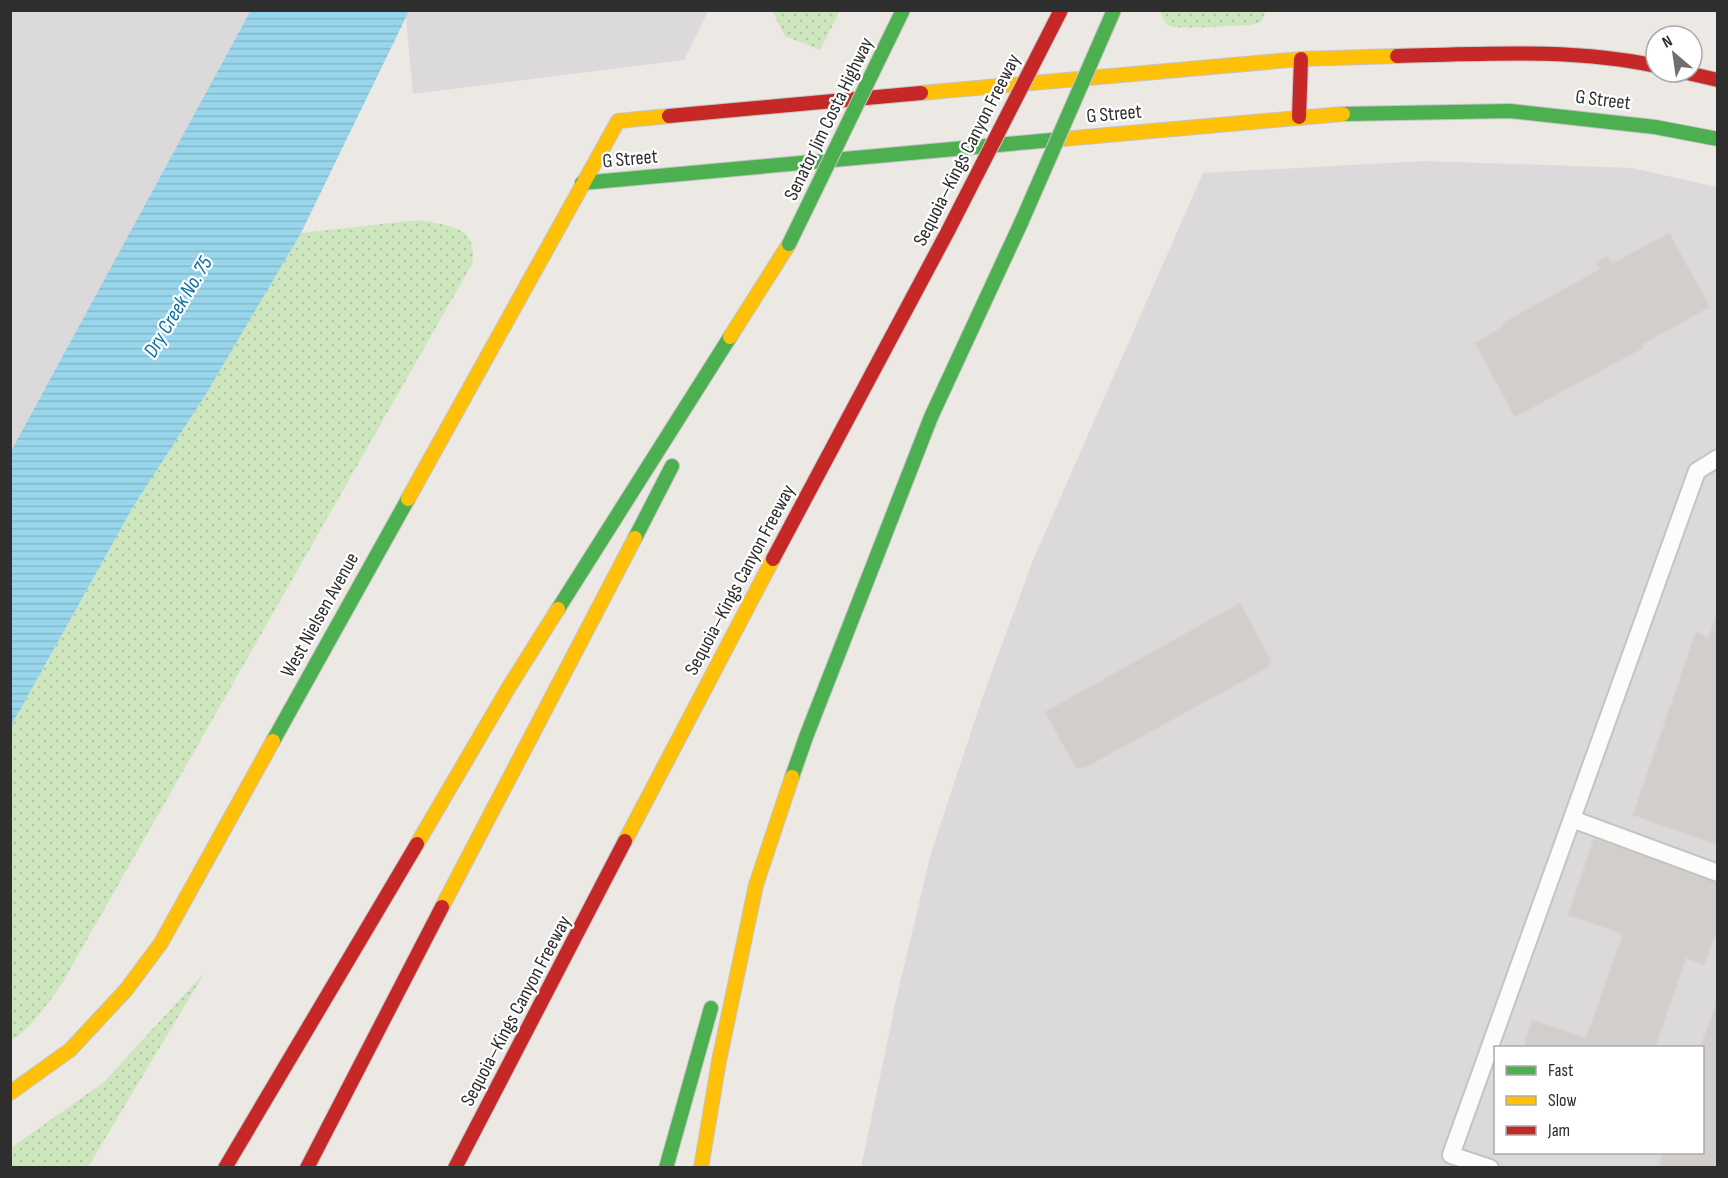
<svg xmlns="http://www.w3.org/2000/svg" width="1728" height="1178" font-family="'Sofia Sans Condensed',sans-serif">
<style>
.industrial{fill:#dcd9db;fill-rule:evenodd}
.grass{fill:url(#grass-dots)}
.water{fill:url(#water-rules)}
.building{fill:#d1cecb;stroke:#d7d4d0;stroke-width:1.5}
.lines{fill:none;stroke-linecap:round;stroke-linejoin:round}
.lane-casing{stroke:#c5c4c5;stroke-width:20}
.fast-casing{stroke:#c5c4c5;stroke-width:16}
.slow-casing{stroke:#c5c4c5;stroke-width:16}
.jam-casing{stroke:#c5c4c5;stroke-width:16}
.lane{stroke:#fcfcfb;stroke-width:16}
.fast{stroke:#4caf50;stroke-width:14}
.slow{stroke:#ffc107;stroke-width:14}
.jam{stroke:#c62828;stroke-width:14}
.fast-bridge-casing{stroke:#c6c5c4;stroke-width:16;stroke-linecap:butt}
.jam-bridge-casing{stroke:#c6c5c4;stroke-width:16;stroke-linecap:butt}
.fast-bridge{stroke:#4caf50;stroke-width:14}
.jam-bridge{stroke:#c62828;stroke-width:14}
.labels{text-anchor:middle;dominant-baseline:central;stroke-width:4.5;stroke-linejoin:round;paint-order:stroke}
.street-label{font-size:20px;fill:#2e2e2e;stroke:#fff}
.water-label{font-size:21px;font-style:italic;fill:#0d6fa3;stroke:#fff}
</style>
<defs>
<pattern id="grass-dots" width="8" height="8" patternUnits="userSpaceOnUse" patternTransform="scale(1.5)"><rect width="8" height="8" fill="#cee6be"/><path d="M2 2h.1M6 6h.1" fill="none" stroke="#b1c6a4" stroke-width="1.8" stroke-linecap="round"/></pattern>
<pattern id="water-rules" width="6" height="5" patternUnits="userSpaceOnUse" patternTransform="scale(1.5)"><rect width="6" height="5" fill="#99d6ec"/><path d="M0 2.5h6" fill="none" stroke="#84b8cb"/></pattern>
</defs>
<rect width="100%" height="100%" fill="#ece8e4"/>
<path class="industrial" d="M11 11H251L11 451Z
M409 11V10L708 11 684 60 413 94 406 17Z
M1425 161 1632 168 1717 187V1167L861 1168 896 1000 931 853 983 696 1033 560 1203 173ZM1496 1048H1702V1152H1496Z"/>
<path class="grass" d="M772 11V10L840 11 820 50 785 36Z
M1160 11V10L1266 11 1261 22 1251 25C1237 25 1180 30 1170 26 1164 23 1162 16 1160 11Z
M419 220C448 226 479 225 472 264L61 985C46 1006 32 1027 11 1041V726L133 507 206 394 301 233Z
M205 972 88 1167H11V1148L104 1082Z"/>
<path class="water" d="M251 10 409 11 301 233 206 394 133 507 11 726V451Z"/>
<path class="building" d="M1669 233 1710 307 1641 345 1643 348 1515 417 1475 343 1504 326 1503 323 1600 269 1596 263 1607 256 1612 264Z
M1240 603 1271 661 1267 668 1084 768H1076L1045 712Z
M1718 613V845L1633 815 1696 631 1708 638Z
M1594 838 1718 881V928L1704 965 1686 958 1655 1048H1523L1532 1020 1586 1038 1623 934 1568 915Z
M1718 998V1168H1658L1663 1152H1702V1048H1700Z"/>
<g class="lines">
<defs>
<path id="lane" d="M1572 819 1718 873
M1490 1168 1451 1155 1697 471 1718 458"/>
<path id="fast" d="M1343 114 1510 111 1655 127 1718 139
M582 183 1063 139
M635 538 672 466
M558 609 730 337
M273 741 408 499
M792 777 806 737 931 417 1021 223
M666 1168 711 1008"/>
<path id="slow" d="M921 93 1301 59 1397 56
M1063 139 1343 114
M730 337 789 244
M408 499 618 121 669 116
M625 841 773 559
M417 844 509 687 558 609
M442 907 635 538
M10 1093 70 1050 126 990 161 943 273 741
M701 1168 719 1061 756 885 792 777"/>
<path id="jam" d="M1397 56C1482 54 1572 48 1656 66
M1683 72 1718 80
M669 116 921 93
M1299 117 1301 59
M773 559 948 231
M225 1168 417 844
M307 1168 442 907
M455 1168 625 841"/>
</defs>
<use href="#lane" class="lane-casing"/>
<use href="#fast" class="fast-casing"/>
<use href="#slow" class="slow-casing"/>
<use href="#jam" class="jam-casing"/>
<use href="#lane" class="lane"/>
<use href="#fast" class="fast"/>
<use href="#slow" class="slow"/>
<use href="#jam" class="jam"/>
<defs>
<path id="fast-bridge" d="M1021 223 1114 10
M789 244 903 10"/>
<path id="jam-bridge" d="M948 231 1061 10"/>
</defs>
<use href="#fast-bridge" class="fast-bridge-casing"/>
<use href="#jam-bridge" class="jam-bridge-casing"/>
<use href="#fast-bridge" class="fast-bridge"/>
<use href="#jam-bridge" class="jam-bridge"/>
</g>
<g class="labels">
<g class="street-label">
<text transform="translate(1603 100) rotate(7)">G Street</text>
<text transform="translate(1114 114) rotate(-5)">G Street</text>
<text transform="translate(829 119) rotate(-64)">Senator Jim Costa Highway</text>
<text transform="translate(967 150) rotate(-63)">Sequoia–Kings Canyon Freeway</text>
<text transform="translate(630 159) rotate(-5)">G Street</text>
<text transform="translate(740 580) rotate(-62)">Sequoia–Kings Canyon Freeway</text>
<text transform="translate(320 615) rotate(-61)">West Nielsen Avenue</text>
<text transform="translate(516 1011) rotate(-62)">Sequoia–Kings Canyon Freeway</text>
</g>
<g class="water-label">
<text transform="translate(178 307) rotate(-59)">Dry Creek No. 75</text>
</g>
</g>
<rect width="1728" height="1178" fill="none" stroke="#2e2e2e" stroke-width="24"/>
<rect x="1494" y="1046" width="210" height="108" fill="#ffffff" stroke="#ababab" stroke-width="1.5"/>
<rect x="1506" y="1066" width="30" height="9" fill="#4caf50" stroke="#ababab" stroke-width="1.5"/>
<text x="1548" y="1076" font-size="18" fill="#2e2e2e">Fast</text>
<rect x="1506" y="1096" width="30" height="9" fill="#ffc107" stroke="#ababab" stroke-width="1.5"/>
<text x="1548" y="1106" font-size="18" fill="#2e2e2e">Slow</text>
<rect x="1506" y="1126" width="30" height="9" fill="#c62828" stroke="#ababab" stroke-width="1.5"/>
<text x="1548" y="1136" font-size="18" fill="#2e2e2e">Jam</text>
<g transform="translate(1674 54) rotate(331)"><circle r="28" fill="#ffffff" stroke="#ababab" stroke-width="1.5"/>
<path d="M0-4.5L10 22L0 15L-10 22Z" fill="#706f6e"/>
<text y="-9" font-size="16" font-weight="bold" text-anchor="middle" fill="#2e2e2e">N</text>
</g>
</svg>
